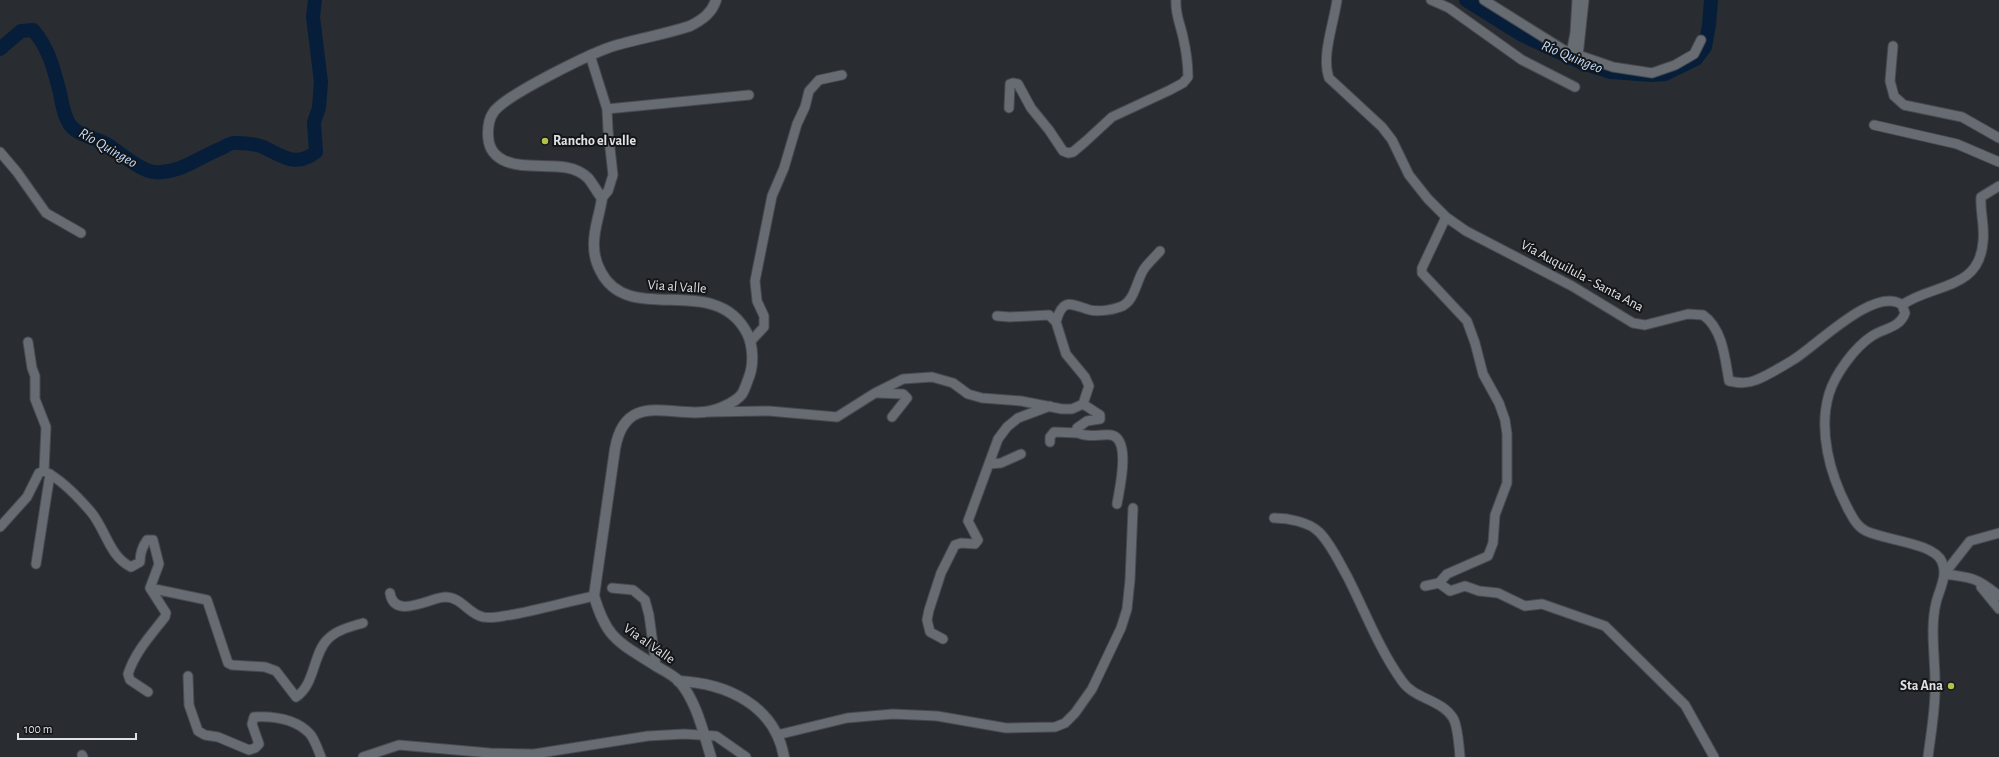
<svg xmlns="http://www.w3.org/2000/svg" width="1999" height="757" font-family="'Alegreya Sans',sans-serif">
<style>
.lines{fill:none;stroke-linecap:round;stroke-linejoin:round}
.river{stroke:#061e3a;stroke-width:14}
.minor-casing{stroke:#484a4f;stroke-width:11}
.tertiary-casing{stroke:#484a4f;stroke-width:12}
.secondary-casing{stroke:#484a4f;stroke-width:12}
.minor{stroke:#676c72;stroke-width:9}
.tertiary{stroke:#676c72;stroke-width:10}
.secondary{stroke:#676c72;stroke-width:10}
.poi-dot{fill:#b4c24a;stroke:#131517;stroke-width:1.5}
.labels{text-anchor:middle;dominant-baseline:central;stroke-width:4;stroke-linejoin:round;paint-order:stroke}
.poi-label{font-size:14px;font-weight:bold;fill:#e0e2e6;stroke:#131517;text-anchor:start}
.street-label{font-size:14px;fill:#e0e2e6;stroke:#131517}
.water-label{font-size:15px;font-style:italic;fill:#c2dcff;stroke:#131517}
</style>
<rect width="100%" height="100%" fill="#292d32"/>
<g class="lines">
<path class="river" d="M1466 0 1522 35 1582 63 1611 72 1652 75 1665 74 1696 59 1705 47 1709 25 1711 0
M0 49 21 31 33 30C49 48 54 70 60 93 62 104 64 116 70 125 79 137 98 138 110 146 121 154 141 171 154 172 180 174 199 157 222 148 226 146 231 142 236 143 244 143 256 144 263 147 283 156 295 168 316 152L314 122 319 108 321 82 313 17 315 0"/>
<defs>
<path id="minor" d="M1337 0C1334 23 1321 56 1329 78L1382 127 1392 140 1409 175 1428 199 1446 217 1466 231 1572 286 1633 323 1645 325 1688 314 1703 315C1723 329 1725 359 1729 381 1739 383 1747 384 1756 380 1767 376 1783 366 1793 360 1815 347 1875 285 1902 305L1905 313C1900 328 1884 328 1872 336 1855 347 1835 374 1829 394 1818 431 1830 474 1847 507 1852 516 1856 526 1866 531 1884 540 1935 543 1942 562 1948 576 1939 590 1936 603 1930 628 1935 656 1935 682 1936 707 1931 732 1928 757
M1431 0 1449 8 1522 60 1575 87
M1484 0 1564 50 1613 67 1652 73 1675 65 1694 54 1701 40
M1893 46 1890 81 1894 96 1904 105 1962 117 1999 138
M1571 54 1575 33 1577 0
M590 55 607 109
M1578 56 1584 0
M1009 108 1010 84 1013 83 1018 84 1031 108 1049 130 1063 151 1068 153 1073 152 1086 141 1112 117 1170 90 1183 83 1188 77C1188 63 1186 50 1183 37 1180 23 1175 14 1176 0
M1874 125 1957 144 1999 162
M0 152 17 172 46 213 81 233
M602 198 608 191 613 175 608 130 607 109 749 95
M1902 305C1933 283 1979 291 1983 242 1985 227 1980 212 1981 197L1999 186
M1056 322C1063 296 1072 305 1090 310 1099 312 1112 310 1120 307 1135 302 1136 281 1144 269 1148 263 1155 257 1160 251
M28 342 32 368 35 376V399L46 427 44 471
M750 342 764 327V316L757 301 755 281 772 196 784 168 797 124 805 107 809 91 819 80 842 75
M877 393 903 394 907 398 892 417
M1083 404 1100 415V419L1087 421 1077 428 1078 433C1088 438 1100 434 1111 435 1132 439 1119 491 1117 504
M710 412 769 411 837 417 875 393 903 379 932 377 953 383 968 394 982 398 1021 401 1062 409H1072L1083 404 1089 386 1085 377 1066 354 1056 322 1049 315 1010 317 997 316
M1050 442V437L1054 432 1078 433
M989 464 1001 463 1021 454
M1274 518C1288 518 1309 522 1319 532 1331 544 1339 562 1347 576 1365 611 1379 649 1402 681 1414 699 1441 699 1453 718 1458 726 1459 747 1460 757
M0 527 27 497 39 473 44 471C61 479 79 498 91 512 106 530 109 556 131 567L140 562C140 554 142 547 147 540H153L159 564 150 588 166 613 165 617C151 635 135 652 128 674L130 680 148 692
M36 564 50 474
M1944 574 1970 541 1999 533
M1944 574C1971 577 1978 578 1999 596
M1439 583 1450 591 1465 586 1479 591 1498 593 1525 606 1542 604 1605 626 1685 705 1714 757
M1425 586 1439 583 1447 574 1488 556 1493 543 1495 515 1507 483V434L1505 420 1499 403 1483 374 1475 343 1467 321 1422 273V268L1446 217
M1981 587 1999 609
M150 588 207 600 228 663 232 665 265 667 276 671 296 697C315 685 313 654 327 640 336 630 350 627 363 623
M612 588 633 590 645 600 649 615 656 666
M390 593C394 620 429 598 445 597 462 597 468 614 483 617 491 619 502 616 510 615 538 610 566 602 594 596
M943 639 930 632 927 620 929 610 941 573 955 545 961 543 975 544 978 540 968 521 998 439 1007 427 1018 418 1050 406
M188 676 189 705 198 731 205 735 218 737 249 750 255 748 259 744 252 724 254 717C273 716 296 719 310 734 315 740 318 750 321 757
M777 735 847 718 893 714 937 716 1006 728 1055 727 1065 723 1075 713 1092 689 1121 628 1127 609 1130 580 1133 508
M82 755 83 757
M363 757 399 745 490 753 534 754 648 736 684 734 716 736 746 757"/>
<path id="tertiary" d="M678 681C726 683 775 705 784 757"/>
<path id="secondary" d="M711 757C703 732 697 702 679 681 673 675 663 670 656 666 619 642 607 640 594 596L615 449C625 392 667 416 704 412 716 411 735 403 742 394 745 389 747 382 749 377 754 364 753 345 747 333 715 271 629 327 601 272 596 263 594 255 594 246 593 230 600 214 602 198 597 192 593 184 588 178 567 157 529 173 503 160 492 154 488 146 488 133 488 127 489 119 493 113 503 96 595 51 617 45 641 38 666 34 690 26 702 20 712 13 716 0"/>
</defs>
<use href="#minor" class="minor-casing"/>
<use href="#tertiary" class="tertiary-casing"/>
<use href="#secondary" class="secondary-casing"/>
<use href="#minor" class="minor"/>
<use href="#tertiary" class="tertiary"/>
<use href="#secondary" class="secondary"/>
</g>
<g class="poi-dot">
<circle cx="545" cy="141" r="4"/>
<circle cx="1951" cy="686" r="4"/>
</g>
<g class="labels">
<g class="poi-label">
<text x="553" y="141">Rancho el valle</text>
<text x="1943" y="686" text-anchor="end">Sta Ana</text>
</g>
<g class="street-label">
<text transform="translate(1582 276) rotate(28)">Vía Auquilula - Santa Ana</text>
<text transform="translate(677 287) rotate(4)">Via al Valle</text>
<text transform="translate(649 644) rotate(35)">Via al Valle</text>
</g>
<g class="water-label">
<text transform="translate(1572 57) rotate(22)">Río Quingeo</text>
<text transform="translate(108 148) rotate(30)">Río Quingeo</text>
</g>
</g>
<path d="M18 733v6h118v-6" fill="none" stroke="#e0e2e6" stroke-width="2"/>
<text x="24" y="733" font-size="12" fill="#e0e2e6" stroke="#131517" stroke-width="3" paint-order="stroke">100 m</text>
</svg>
